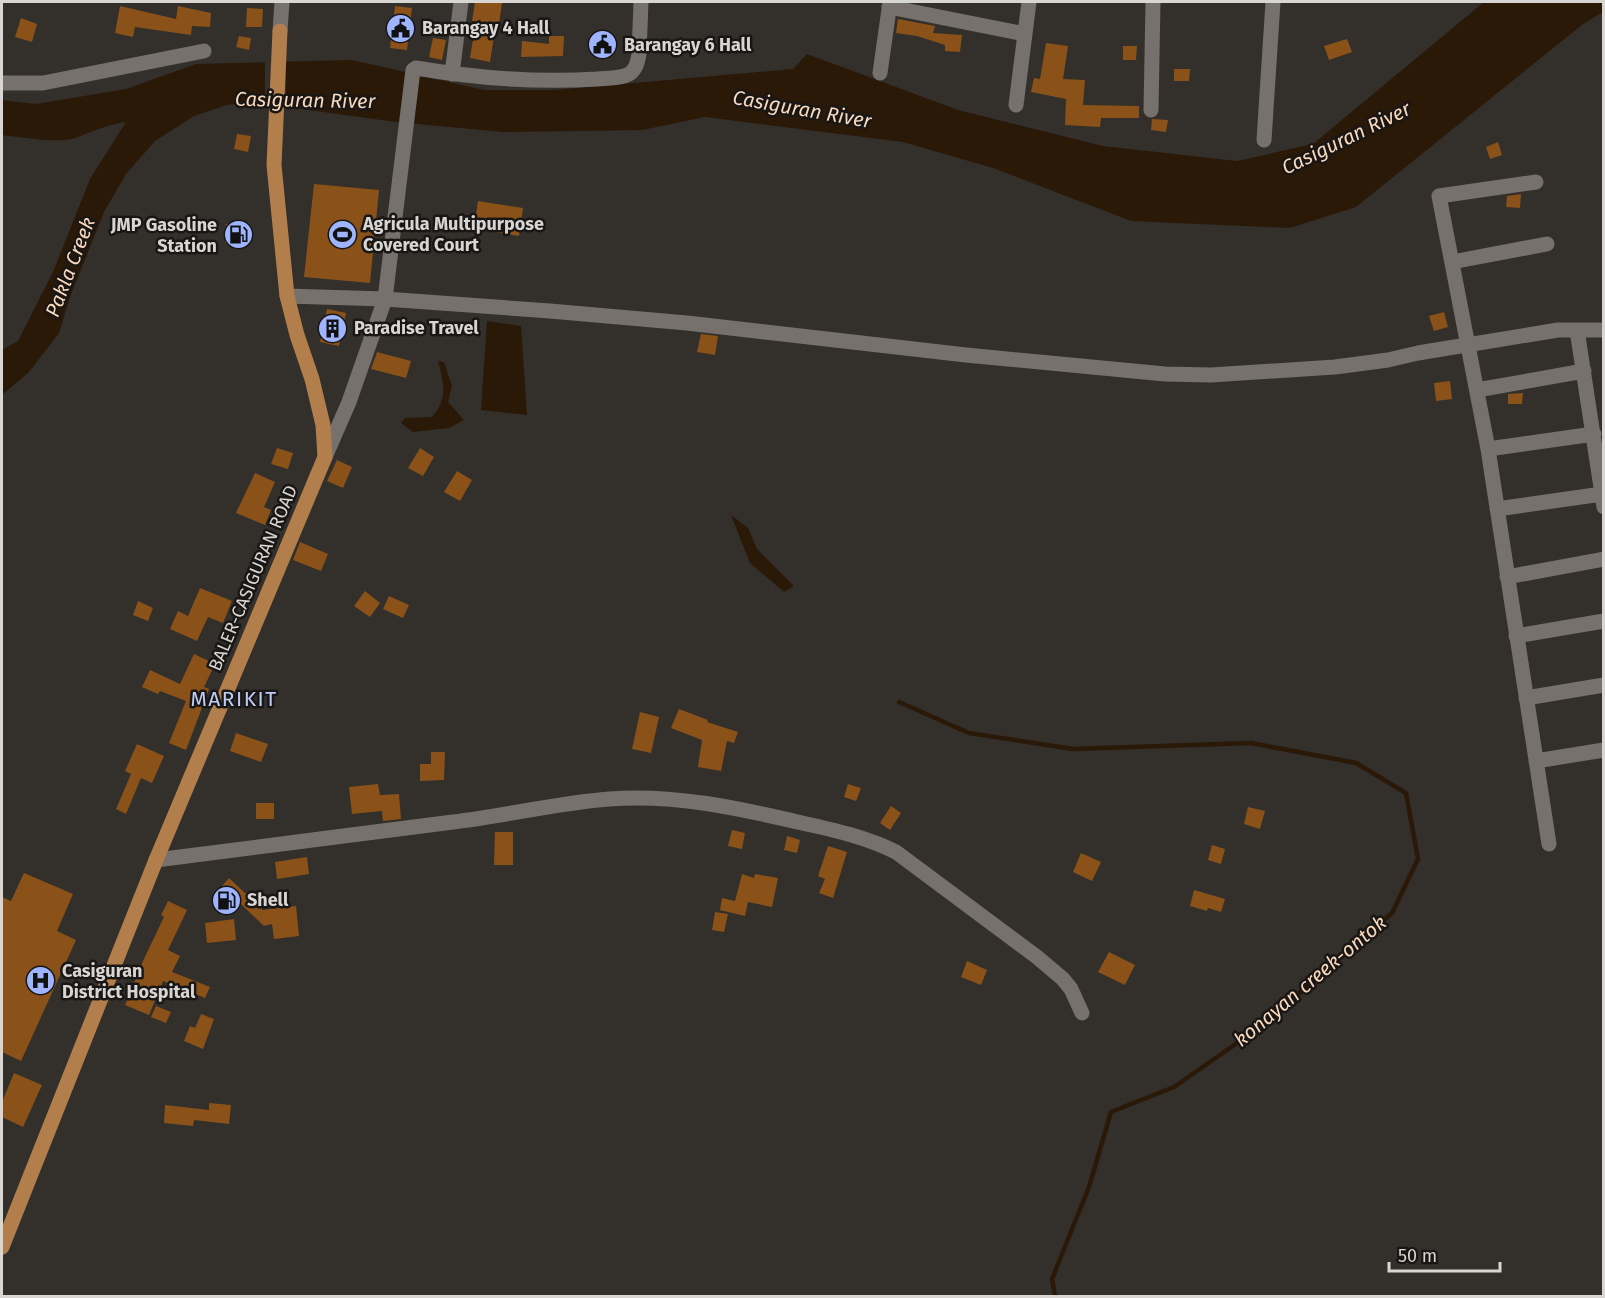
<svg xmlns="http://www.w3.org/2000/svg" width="1605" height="1298" font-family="'Fira Sans',sans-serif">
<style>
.water{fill:#2b1908}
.pier{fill:#332f2b}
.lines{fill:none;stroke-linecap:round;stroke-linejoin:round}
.stream{stroke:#2b1908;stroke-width:4.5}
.building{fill:#8a5219}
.minor{stroke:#76716d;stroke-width:15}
.secondary{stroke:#76716d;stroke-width:15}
.primary{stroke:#b27e4c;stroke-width:15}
.labels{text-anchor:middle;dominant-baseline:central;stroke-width:5;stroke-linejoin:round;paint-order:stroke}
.poi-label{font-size:18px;font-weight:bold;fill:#d8d6d3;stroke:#191716;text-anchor:start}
.street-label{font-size:18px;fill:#d8d6d3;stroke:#191716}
.water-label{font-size:20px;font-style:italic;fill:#fad8bc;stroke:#191716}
.quarter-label{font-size:21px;letter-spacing:1.5px;fill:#bfcdf6;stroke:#191716}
</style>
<rect width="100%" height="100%" fill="#332f2b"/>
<path class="water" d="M1484 2H1603V12L1583 24 1356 207 1290 228 1131 221 993 168 903 142 705 117 642 130 503 132 396 122 251 102 227 105 194 116 155 141 126 174 104 212 70 297 59 333 29 372 2 395V350L18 341 53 272 90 179 126 122C107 124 90 133 72 139 56 143 19 137 2 135V100L36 104 126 89 196 64 352 60 484 90H555L793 69 807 54 958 110 1103 146 1237 161 1313 144Z
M487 321 521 326 527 415 481 410Z
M438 361 444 362 452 386 448 402 464 420 449 428 413 432 401 423 405 418 432 417C448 398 444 383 438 361Z
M731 515 748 528 757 549 794 586 784 592 750 563Z"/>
<path class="pier" d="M265 59H286V110L265 107Z"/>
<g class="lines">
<path class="stream" d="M899 702 969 733 1073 749 1251 743 1356 763 1406 793 1418 859 1392 913 1260 1027 1174 1087 1111 1112 1089 1187 1052 1279 1055 1296"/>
</g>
<path class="building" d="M475 2 502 3 499 24H496L490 62 470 58 476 21H472Z
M120 6 176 19 178 6 211 13 210 27 192 26 191 35 135 27 133 37 115 33Z
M395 6 412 8 407 50 390 48Z
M247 8 263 9 262 27H246Z
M21 18 37 24 32 42 15 37Z
M898 19 935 26 933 33 962 35 960 52 945 51V45L917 36 896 33Z
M594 33 613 34 611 56 592 55Z
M239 36 251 38 249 50 236 47Z
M549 36H564L563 56 521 57 522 41 549 44Z
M433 38 446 40 442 60 429 57Z
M1347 39 1352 52 1329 60 1324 46Z
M1046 43 1068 46 1063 79 1085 80 1083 105 1139 106V118H1101L1100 127 1065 125 1066 99 1031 92 1034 78 1040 79Z
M1123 46H1137L1136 60H1123Z
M1174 69H1190L1189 81H1174Z
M1152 119 1168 120 1166 132 1151 130Z
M237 134 251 136 248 152 234 149Z
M1498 142 1502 155 1490 159 1486 147Z
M314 184 379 190 370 283 304 277Z
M1521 194 1520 208 1506 207 1507 196Z
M478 201 523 208 519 236 474 229Z
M226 224 245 225 244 244 225 243Z
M327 309 346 313 339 346 320 342Z
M1444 312 1448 327 1434 331 1429 316Z
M701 334 718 336 715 355 697 352Z
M377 352 411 361 406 378 371 369Z
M1450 381 1452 399 1436 401 1434 383Z
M1523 393 1522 404H1508V394Z
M277 448 293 453 288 469 271 464Z
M420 448 434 457 423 476 408 468Z
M337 460 352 467 343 488 327 481Z
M457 471 472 480 460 501 444 492Z
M255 473 275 482 264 507 271 510 265 525 236 513Z
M300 542 328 554 321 571 293 560Z
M200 588 232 601 223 623 208 617 197 641 170 629 178 611 188 616Z
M365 591 380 603 370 617 354 606Z
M389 596 409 605 403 618 383 609Z
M138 601 153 608 148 621 133 615Z
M194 654 215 664 204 687 209 689 186 750 169 743 186 701 160 691 158 694 142 687 150 670 180 684Z
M679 709 708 720 707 722 738 732 734 743 727 741 721 771 698 767 702 740 671 728Z
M640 712 659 717 651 753 632 749Z
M236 733 268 744 261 762 230 751Z
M137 744 164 756 152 783 141 778 126 814 116 809 131 774 125 771Z
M431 752H445L444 780 420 781V764H431Z
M378 784 380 795 399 794 401 819 383 821 382 811 352 814 349 787Z
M848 784 861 788 856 801 844 797Z
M256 803H274V819H256Z
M891 806 901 813 890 830 880 823Z
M1248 807 1265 811 1260 829 1244 824Z
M732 830 745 833 742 849 728 846Z
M495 832H513V865H494Z
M787 836 800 840 797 853 784 850Z
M1212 845 1225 849 1221 864 1208 860Z
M828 846 847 852 833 898 819 893 825 879 818 876Z
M1081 853 1101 862 1092 881 1073 872Z
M307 857 309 874 277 879 275 862Z
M24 873 73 894 57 931 76 940 21 1061 2 1052V897L11 901Z
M742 874 754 878 755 874 778 878 772 907 748 902 745 916 720 910 722 898 735 901Z
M229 878 245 893 259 891 262 910 296 906 299 936 274 939 272 924 264 926 222 886Z
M1194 890 1225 899 1221 912 1208 908 1207 911 1190 906Z
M168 901 187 910 168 950 180 956 172 972 210 987 205 998 163 981 149 1015 125 1005 143 961 164 917 161 915Z
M715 912 728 914 724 932 712 930Z
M234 919 236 940 207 943 205 923Z
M1109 952 1135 965 1125 985 1098 972Z
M967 961 987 970 981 985 961 977Z
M156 1006 171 1012 166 1023 151 1017Z
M201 1014 214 1019 203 1049 184 1041 190 1026 195 1028Z
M14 1073 42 1085 23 1127 2 1117V1102Z
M209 1103 231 1105 229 1124 194 1120 193 1126 164 1123 165 1105 209 1110Z"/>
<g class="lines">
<path class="minor" d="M889 7 1025 34
M880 73 890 2
M452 74 461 2
M2 83H43L204 51
M1016 105 1029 2
M1151 110 1153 2
M1264 140 1273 2
M1536 182 1439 196 1488 449 1549 844
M1452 262 1547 244
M287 296 385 299 550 311 687 323 966 355 1165 374 1211 375 1335 367 1388 360 1418 353 1558 330H1604
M1577 330 1604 507
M1477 390 1584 371
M1488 449 1594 434
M325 457 349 402 385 299 413 70 416 68C475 78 536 83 597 79 607 78 620 79 629 74 636 70 638 61 639 54L641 2
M1497 509 1602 494
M1507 577 1604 559
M1516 636 1604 621
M1526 698 1604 685
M1536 761 1604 750
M156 860C255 847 354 835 453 822 505 816 557 803 609 799 675 794 738 808 802 823 834 830 866 837 896 852L1037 957 1063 979 1071 989 1082 1013"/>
<path class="secondary" d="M280 31 282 2"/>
<path class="primary" d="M2 1247 156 860 325 457 323 425 312 379 297 335 287 296 274 165 280 31"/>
</g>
<defs>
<symbol id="civic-disc" viewBox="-11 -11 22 22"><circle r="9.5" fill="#9eb4fd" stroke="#191716"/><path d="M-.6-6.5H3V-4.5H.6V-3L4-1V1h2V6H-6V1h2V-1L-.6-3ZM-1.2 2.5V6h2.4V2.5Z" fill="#111"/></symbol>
<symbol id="stadium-disc" viewBox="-11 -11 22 22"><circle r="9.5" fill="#9eb4fd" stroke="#191716"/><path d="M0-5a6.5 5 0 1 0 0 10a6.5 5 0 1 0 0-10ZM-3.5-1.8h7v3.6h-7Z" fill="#111"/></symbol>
<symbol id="fuel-disc" viewBox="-11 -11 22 22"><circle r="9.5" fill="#9eb4fd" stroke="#191716"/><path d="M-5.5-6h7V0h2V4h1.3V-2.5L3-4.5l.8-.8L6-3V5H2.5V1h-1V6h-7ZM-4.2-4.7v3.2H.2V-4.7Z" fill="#111"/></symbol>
<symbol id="building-disc" viewBox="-11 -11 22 22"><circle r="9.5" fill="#9eb4fd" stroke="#191716"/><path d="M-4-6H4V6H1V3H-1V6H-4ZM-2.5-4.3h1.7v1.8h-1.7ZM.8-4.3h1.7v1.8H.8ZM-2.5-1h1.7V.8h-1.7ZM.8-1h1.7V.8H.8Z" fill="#111"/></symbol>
<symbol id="hospital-disc" viewBox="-11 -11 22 22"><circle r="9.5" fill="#9eb4fd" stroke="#191716"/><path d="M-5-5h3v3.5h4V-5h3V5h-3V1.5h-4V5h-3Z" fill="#111"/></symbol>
</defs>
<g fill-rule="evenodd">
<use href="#civic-disc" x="384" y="12" width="33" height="33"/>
<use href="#civic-disc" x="586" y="28" width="33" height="33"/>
<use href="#stadium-disc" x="326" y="218" width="33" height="33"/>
<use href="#fuel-disc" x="222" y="218" width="33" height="33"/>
<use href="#building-disc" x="316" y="312" width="33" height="33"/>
<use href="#fuel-disc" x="210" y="884" width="33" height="33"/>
<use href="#hospital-disc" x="24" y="964" width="33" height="33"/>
</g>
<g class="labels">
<g class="poi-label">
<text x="422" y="28">Barangay 4 Hall</text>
<text x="624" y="45">Barangay 6 Hall</text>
<text x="363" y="224">Agricula Multipurpose<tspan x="363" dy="21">Covered Court</tspan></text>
<text x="217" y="225" text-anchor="end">JMP Gasoline<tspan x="217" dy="21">Station</tspan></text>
<text x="354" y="328">Paradise Travel</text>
<text x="247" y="900">Shell</text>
<text x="62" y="971">Casiguran<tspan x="62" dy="21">District Hospital</tspan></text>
</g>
<g class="street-label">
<text transform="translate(253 578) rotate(-67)">BALER-CASIGURAN ROAD</text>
</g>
<g class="water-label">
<text transform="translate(305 100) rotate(1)">Casiguran River</text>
<text transform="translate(802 109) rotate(10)">Casiguran River</text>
<text transform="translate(1346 138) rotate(-26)">Casiguran River</text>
<text transform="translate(70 267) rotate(-69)">Pakla Creek</text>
<text transform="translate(1310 981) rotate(-40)">konayan creek-ontok</text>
</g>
<g class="quarter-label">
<text x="234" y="699">MARIKIT</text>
</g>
</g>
<rect width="1605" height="1298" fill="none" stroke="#d8d6d3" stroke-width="6"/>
<path d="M1389 1262v9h111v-9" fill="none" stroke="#d8d6d3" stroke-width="3"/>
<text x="1398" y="1262" font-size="18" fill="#d8d6d3" stroke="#191716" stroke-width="4.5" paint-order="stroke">50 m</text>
</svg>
